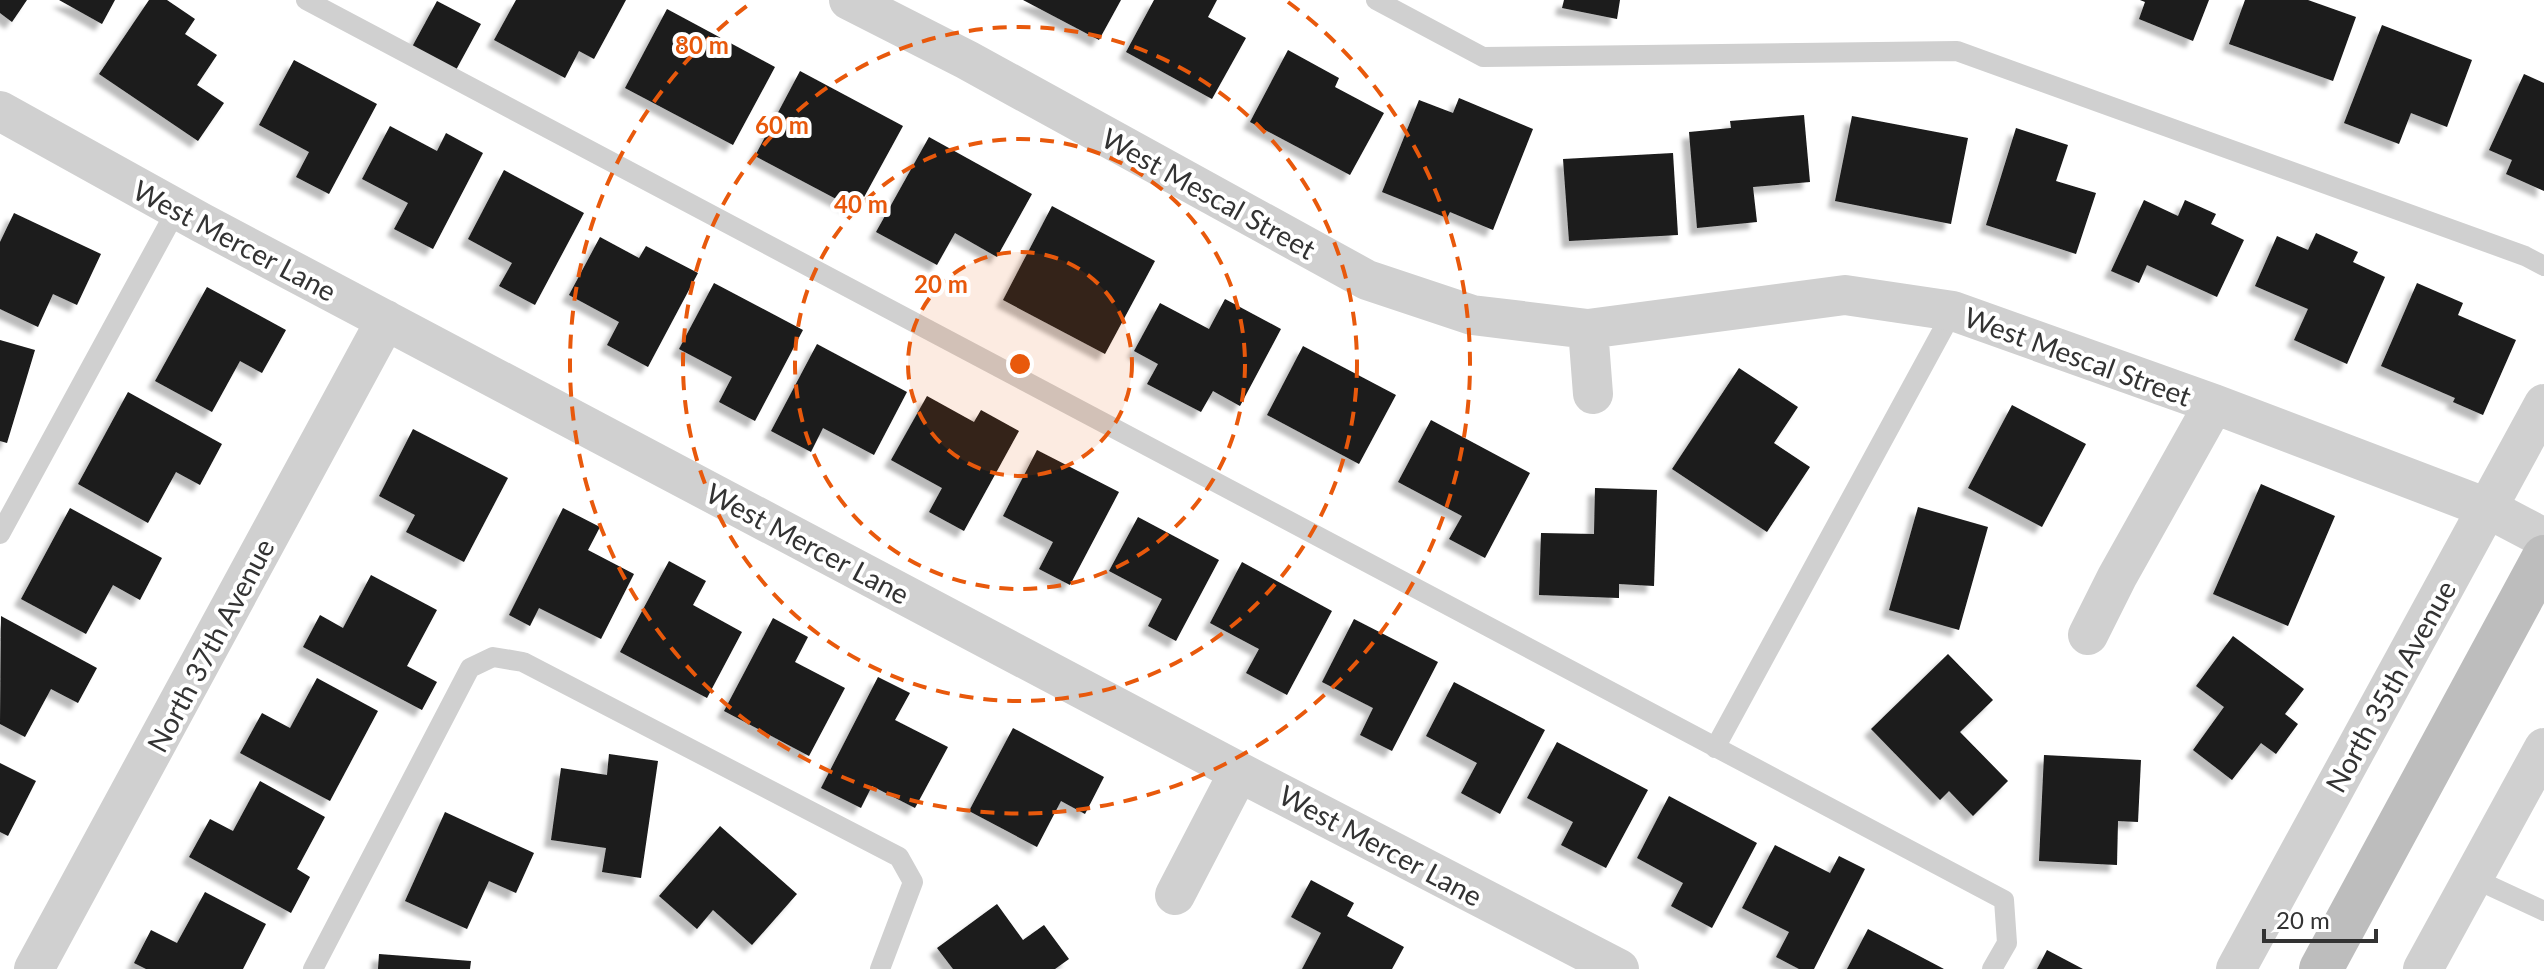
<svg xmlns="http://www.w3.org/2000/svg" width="2544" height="969" font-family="Lato,sans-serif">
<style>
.building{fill:#1a1a1a;filter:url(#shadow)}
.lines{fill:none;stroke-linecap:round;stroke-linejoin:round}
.service{stroke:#d0d0d0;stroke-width:20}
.minor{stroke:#d0d0d0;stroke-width:40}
.secondary{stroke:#bdbdbd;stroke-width:44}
.ring{fill:none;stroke:#e8590c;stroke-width:4;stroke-dasharray:14 10}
.labels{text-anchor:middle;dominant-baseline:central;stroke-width:8;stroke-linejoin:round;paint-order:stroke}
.street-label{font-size:28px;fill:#333;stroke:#fff}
.centre{fill:#e8590c;stroke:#fff;stroke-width:4}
.ring-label{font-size:24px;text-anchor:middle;font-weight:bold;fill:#e8590c;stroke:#fff;stroke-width:8;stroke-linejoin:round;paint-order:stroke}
</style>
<defs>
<filter id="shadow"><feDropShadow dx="-7" dy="7" stdDeviation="2" flood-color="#0004"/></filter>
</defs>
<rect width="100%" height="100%" fill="#fff"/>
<path class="building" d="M0 0H27L12 22 0 13Z
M59 0H115L102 24Z
M149 0H167L195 19 185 34 217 55 197 85 224 103 198 141 99 74Z
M516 0H626L594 59 579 51 565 78 494 40Z
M1023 0H1121L1099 40Z
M1154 0H1217L1208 17 1246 38 1212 99 1126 52Z
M1564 0H1620L1617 19 1562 8Z
M2140 0H2209L2193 41 2139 19 2145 2Z
M2245 0H2308L2356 17 2333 81 2229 44Z
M437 1 481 24 456 70 412 47Z
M667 9 775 67 733 145 625 88Z
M2382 25 2472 60 2447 127 2411 113 2399 144 2344 123Z
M1288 50 1339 78 1335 87 1384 113 1350 175 1250 122Z
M294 60 377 104 329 194 296 177 309 152 259 125Z
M800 71 903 126 857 210 755 156Z
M2524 74 2544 83V191L2506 174 2512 160 2489 150Z
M1459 98 1533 129 1493 230 1450 212 1447 218 1382 192 1419 100 1453 113Z
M1804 115 1810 182 1753 187 1757 222 1697 228 1689 132 1731 128 1730 121Z
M1852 116 1968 138 1951 224 1835 201Z
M390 126 437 151 446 133 483 153 433 249 394 229 408 203 362 179Z
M2016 128 2068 145 2056 181 2096 193 2076 254 1986 225Z
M929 137 1032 194 997 257 955 233 937 265 876 232Z
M1673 153 1678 235 1569 241 1563 159Z
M504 170 584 213 535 305 499 286 512 263 468 239Z
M2144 200 2178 216 2185 200 2216 214 2211 224 2244 240 2217 297 2147 265 2139 283 2111 271Z
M1052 206 1155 261 1105 354 1003 300Z
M14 213 101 254 77 305 53 294 38 327 0 309V242Z
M2316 233 2358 252 2353 262 2385 277 2347 364 2294 340 2308 309 2255 286 2277 236 2308 250Z
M600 237 639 258 646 246 698 273 648 367 607 345 619 322 569 295Z
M714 283 803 330 755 421 719 402 732 377 679 349Z
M2417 283 2463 303 2458 315 2516 340 2483 415 2453 402 2455 398 2381 366Z
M207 287 286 330 262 373 240 361 212 412 155 381Z
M1225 299 1281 329 1240 406 1213 391 1201 412 1147 384 1158 364 1134 351 1160 303 1209 329Z
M0 340 35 350 7 443 0 441Z
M817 344 907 392 874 455 823 428 811 452 771 431Z
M1303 346 1396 395 1359 464 1267 415Z
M1739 368 1798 407 1774 443 1810 467 1767 532 1672 469Z
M128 392 222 444 200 485 176 472 148 523 78 484Z
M927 396 974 422 981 410 1019 431 964 531 929 512 942 488 891 460Z
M2012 405 2086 444 2042 527 1968 488Z
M1431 420 1530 473 1485 558 1449 539 1462 516 1398 482Z
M413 429 508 478 464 562 406 532 415 515 379 496Z
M1037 450 1119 492 1070 585 1039 569 1053 542 1003 516Z
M2261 484 2335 516 2288 626 2213 594Z
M1595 488 1657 490 1654 586 1619 584V598L1539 595 1541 533 1594 534Z
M1918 507 1988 527 1959 630 1889 610Z
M70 508 162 558 140 600 113 585 86 634 21 599Z
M563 508 600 527 588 550 634 574 601 639 539 608 530 626 509 615Z
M1138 517 1219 560 1176 641 1148 626 1162 599 1109 571Z
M669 561 706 581 693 605 742 632 707 698 620 652Z
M1242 562 1332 611 1287 695 1246 673 1259 649 1210 623Z
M371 575 437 610 407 666 437 682 422 710 303 647 320 615 343 628Z
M1 616 97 668 78 703 51 689 25 737 0 724Z
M773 618 808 637 795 662 845 688 809 756 724 711Z
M1354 619 1438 662 1392 751 1360 735 1373 708 1322 682Z
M2233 636 2304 689 2285 714 2298 724 2276 754 2261 743 2232 780 2193 750 2224 707 2196 686Z
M1948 654 1993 700 1960 732 2008 781 1973 816 1949 791 1940 800 1871 729Z
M878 677 910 693 895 720 948 747 915 808 872 786 861 808 821 788Z
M317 678 378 711 330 801 240 753 262 713 290 728Z
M1454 682 1545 730 1500 814 1461 793 1477 763 1426 736Z
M1013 728 1104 777 1085 814 1061 801 1037 847 969 811Z
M1557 742 1648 790 1606 868 1561 845 1573 822 1527 798Z
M609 754 658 761 641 878 602 872 606 848 551 840 561 768 607 775Z
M2044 755 2141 760 2138 822 2118 821 2117 865 2039 861Z
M0 763 36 781 8 836 0 832Z
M260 781 325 817 297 869 310 877 291 913 189 857 210 819 233 831Z
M1669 796 1757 843 1712 928 1671 906 1683 883 1637 858Z
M445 812 534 853 516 893 489 881 467 929 405 901Z
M720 826 797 894 752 945 713 910 697 929 659 896Z
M1775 845 1830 873 1839 856 1865 869 1814 969H1799L1776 957 1789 932 1742 908Z
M1311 880 1354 903 1347 916 1404 947 1392 969H1302L1321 933 1291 917Z
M205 892 266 924 243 969H146L134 963 151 930 177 943Z
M997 904 1023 940 1044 925 1069 959 1055 969H953L937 948Z
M1868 929 1944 969H1847Z
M2047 950 2083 969H2037Z
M379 954 471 961 470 969H378Z"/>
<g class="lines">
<path class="service" d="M306 0 2004 900 2007 943 1992 969
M1376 0 1483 57 1957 51 2525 256 2544 266
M0 534 177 209
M1715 748 1953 311
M2473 878 2544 911
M313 969 470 668 493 657 523 662 899 857 913 882 880 969"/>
<path class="minor" d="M849 0 967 60 1367 280 1472 315 1588 329 1845 295 1953 311 2214 404 2487 508 2544 538
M0 111 202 223 1239 772 1619 969
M1588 329 1593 394
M2088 635 2117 577 2214 404
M1175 895 1239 772
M34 969 386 320
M2236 969 2544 404
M2423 969 2544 748"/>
<path class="secondary" d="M2321 969 2544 557"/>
</g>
<circle cx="1020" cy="364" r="112" fill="#e8590c" fill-opacity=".12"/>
<g class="ring">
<circle cx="1020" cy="364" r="112"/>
<circle cx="1020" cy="364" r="225"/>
<circle cx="1020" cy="364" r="337"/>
<path d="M1288 2A450 450 0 1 1 752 2"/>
</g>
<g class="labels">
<g class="street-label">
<text transform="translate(1209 193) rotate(29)">West Mescal Street</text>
<text transform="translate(235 240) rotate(28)">West Mercer Lane</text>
<text transform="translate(2078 356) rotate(20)">West Mescal Street</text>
<text transform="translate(808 543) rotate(28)">West Mercer Lane</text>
<text transform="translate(210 645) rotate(-62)">North 37th Avenue</text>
<text transform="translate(2390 686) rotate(-61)">North 35th Avenue</text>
<text transform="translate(1381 845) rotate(28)">West Mercer Lane</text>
</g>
</g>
<circle cx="1020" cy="364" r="12" class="centre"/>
<g class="ring-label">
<text x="702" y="54">80 m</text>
<text x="782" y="134">60 m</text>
<text x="861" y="213">40 m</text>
<text x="941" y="293">20 m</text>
</g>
<path d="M2264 929v12h112v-12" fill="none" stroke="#333333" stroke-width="4"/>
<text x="2276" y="929" font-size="24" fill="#333333" stroke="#ffffff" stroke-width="6" paint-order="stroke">20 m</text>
</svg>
